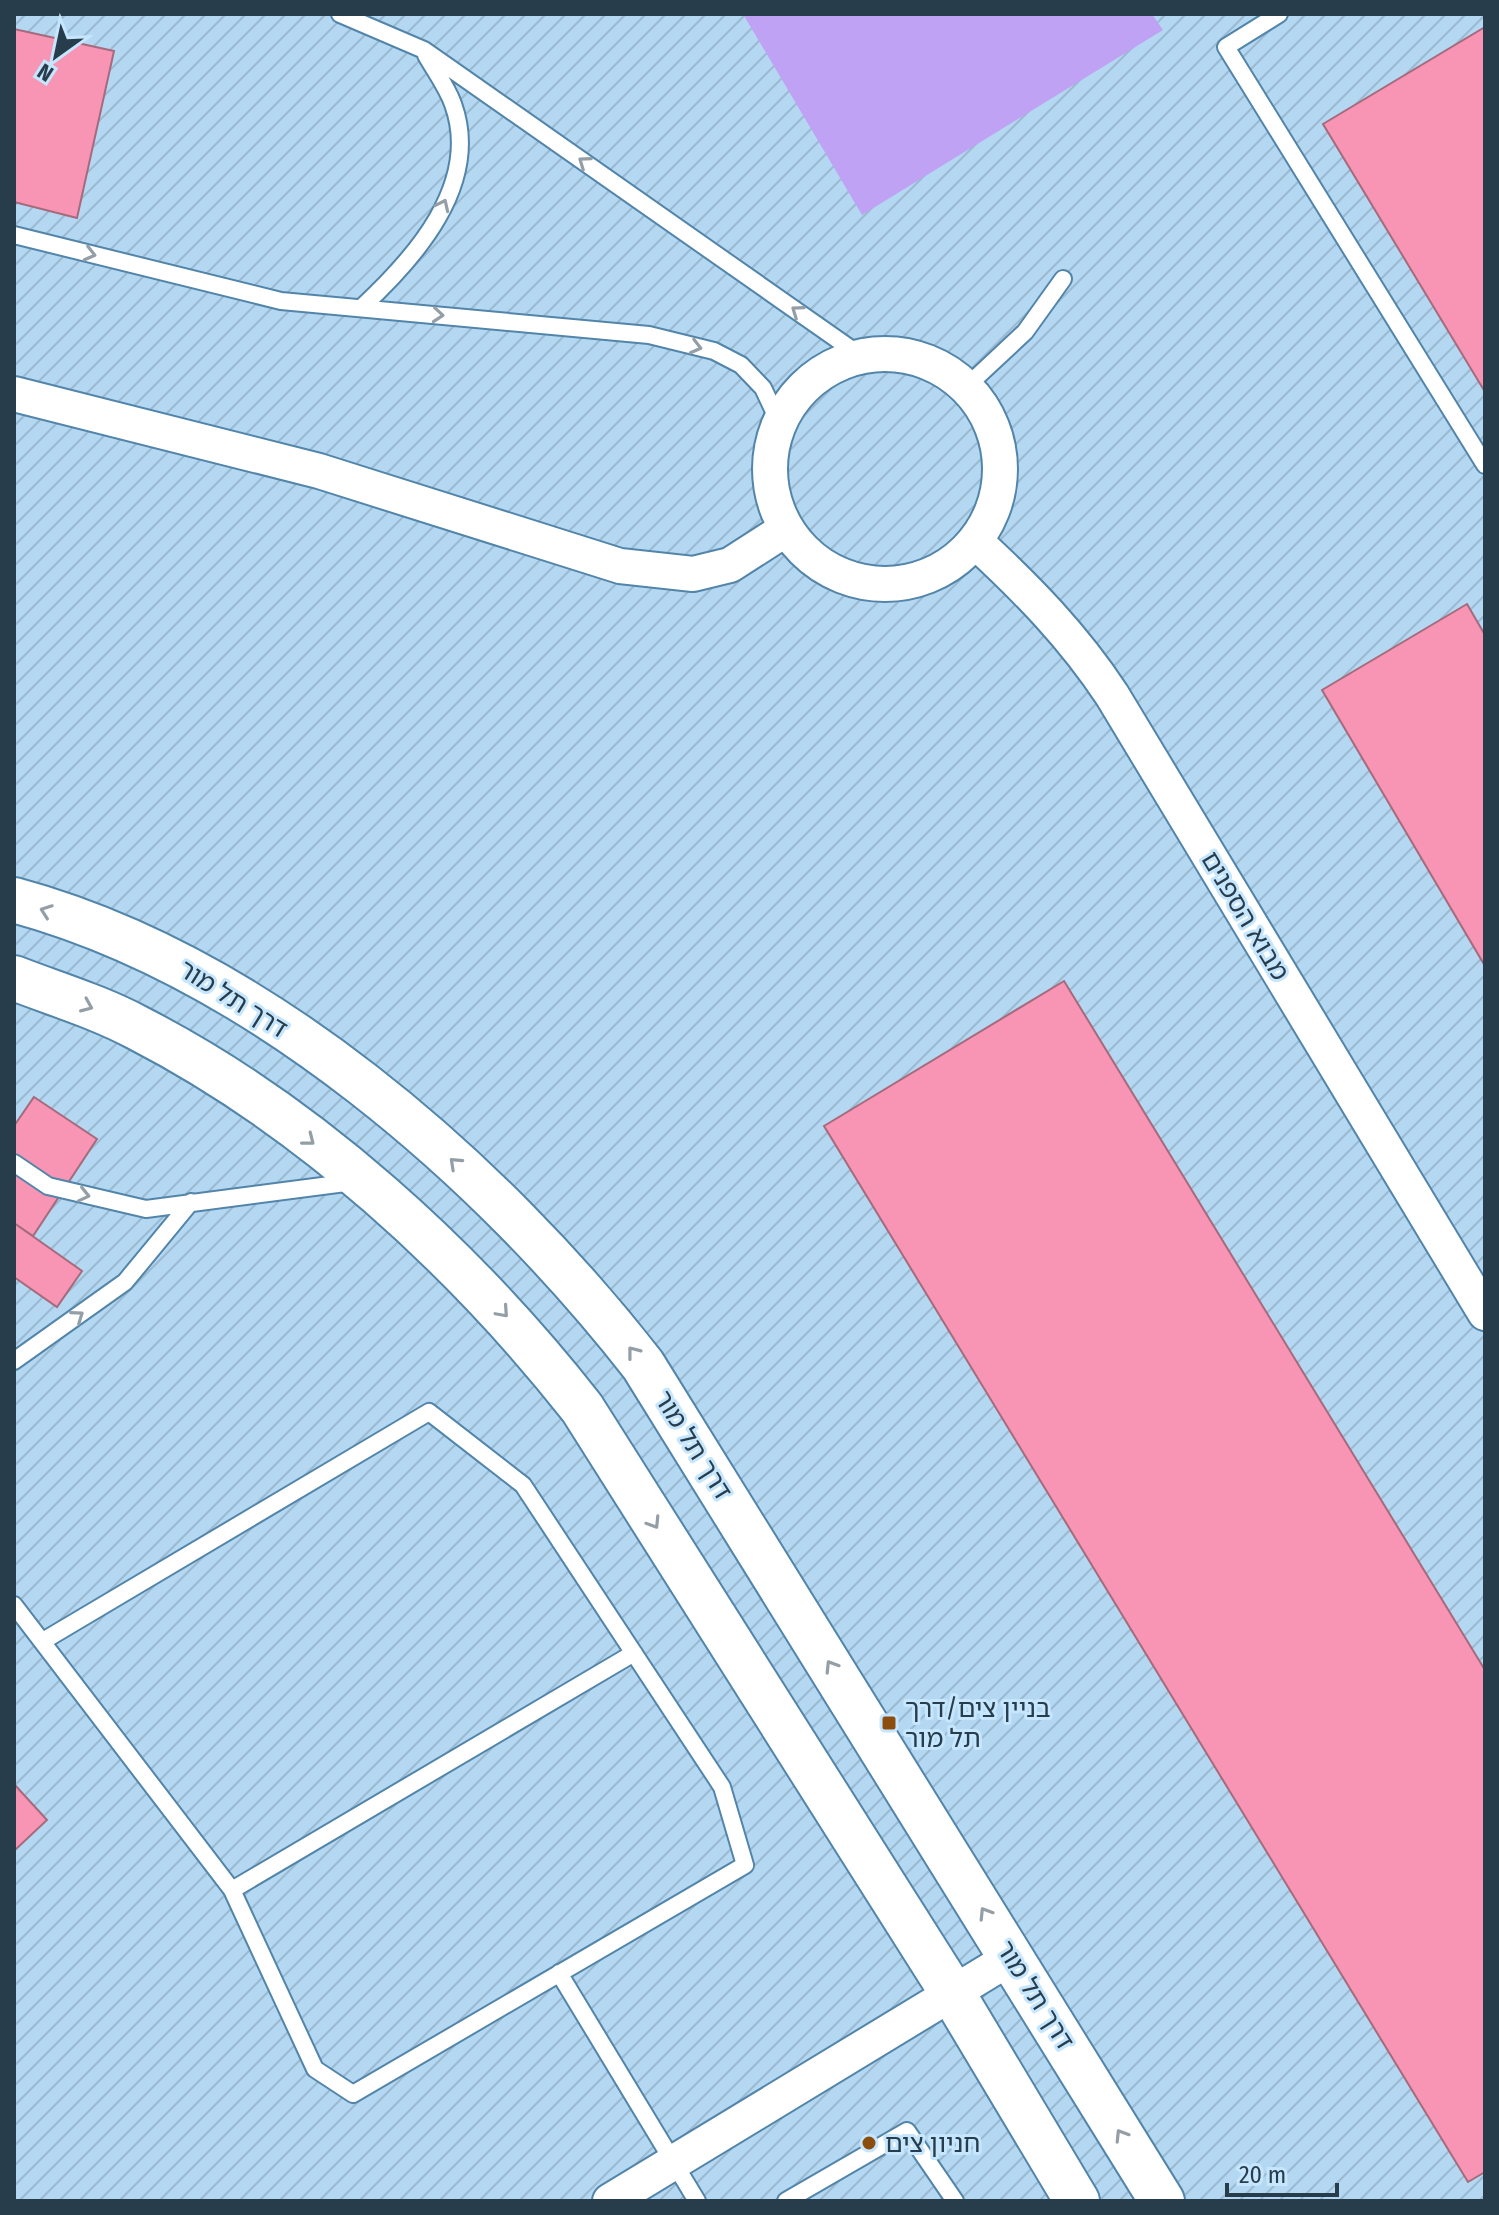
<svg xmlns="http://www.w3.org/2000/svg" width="1499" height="2215" font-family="'Fira Sans Condensed','Noto Sans Hebrew',sans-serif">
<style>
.industrial{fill:url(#industrial-furrows)}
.green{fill:#bfa2f4}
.building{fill:#f894b4;stroke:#a56b7d;stroke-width:2}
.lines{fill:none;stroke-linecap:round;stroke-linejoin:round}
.lane-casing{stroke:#5285a9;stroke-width:20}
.street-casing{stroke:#5285a9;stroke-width:38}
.secondary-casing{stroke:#5285a9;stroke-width:48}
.lane{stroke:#fff;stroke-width:16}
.street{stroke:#fff;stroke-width:34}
.secondary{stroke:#fff;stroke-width:44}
.oneway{stroke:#939ea6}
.poi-dot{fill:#8b4e0e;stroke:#c6e6fe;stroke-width:3}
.labels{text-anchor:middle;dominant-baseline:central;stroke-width:6;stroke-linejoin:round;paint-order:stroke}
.street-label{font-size:26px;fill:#273d4c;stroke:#c6e6fe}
.poi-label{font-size:26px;fill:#273d4c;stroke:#c6e6fe;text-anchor:start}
</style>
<defs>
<pattern id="industrial-furrows" width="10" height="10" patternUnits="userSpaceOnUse" patternTransform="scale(2)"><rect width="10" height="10" fill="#b4d8f2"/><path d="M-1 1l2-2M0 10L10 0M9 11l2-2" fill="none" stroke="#9bbad1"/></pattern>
</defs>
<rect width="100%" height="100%" fill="#c6e6fe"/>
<path class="industrial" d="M14 14H1485V2201H14Z"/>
<path class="green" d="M743 14H1152L1163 30 862 215Z"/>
<path class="building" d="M1485 27V392L1323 124Z
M14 29 114 51 77 218 14 202Z
M1467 604 1485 635V966L1322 690Z
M1064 981 1485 1670V2172L1468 2182 824 1126Z
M34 1097 97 1139 33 1236 14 1223V1126Z
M14 1223 82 1271 57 1307 14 1277Z
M14 1784 47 1820 14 1851Z"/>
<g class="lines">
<defs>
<path id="lane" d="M340 14 424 50 861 356
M1279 14 1226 47 1485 465
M14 235 281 301 649 335 714 351 741 365 763 388 779 422
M361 308C414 259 482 184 453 104 447 87 435 71 426 55
M966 387 1025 332 1063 279
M14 1163 48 1186 146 1209 353 1182
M14 1361 125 1282 191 1202
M14 1605 232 1890
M43 1641 429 1412 523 1485 722 1787 745 1865 353 2094 315 2069 232 1890 634 1653
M559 1973 697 2201
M786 2201 907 2131 955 2201"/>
<path id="street" d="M770 469a115 115 0 1 1 230 0a115 115 0 1 1-230 0Z
M14 394 319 471 620 566 693 574 730 565 786 529
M976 542C1028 590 1073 636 1112 695L1485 1313
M610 2201 1012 1957"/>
<path id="secondary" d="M14 900C258 966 491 1170 643 1365L1162 2201
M14 978C55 994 99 1007 138 1028 309 1116 464 1258 582 1408L953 1994 1077 2201"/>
</defs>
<use href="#lane" class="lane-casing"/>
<use href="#street" class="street-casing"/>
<use href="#secondary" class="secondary-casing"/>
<use href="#lane" class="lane"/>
<use href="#street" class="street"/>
<use href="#secondary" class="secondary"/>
</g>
<defs><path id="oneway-chevron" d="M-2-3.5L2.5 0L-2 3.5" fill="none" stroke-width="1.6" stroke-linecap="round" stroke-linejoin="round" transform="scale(2)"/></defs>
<g class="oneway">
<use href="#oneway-chevron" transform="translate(584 162) rotate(-145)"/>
<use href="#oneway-chevron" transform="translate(443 205) rotate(-65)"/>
<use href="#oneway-chevron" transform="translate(90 254) rotate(14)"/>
<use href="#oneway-chevron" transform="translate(797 311) rotate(-145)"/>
<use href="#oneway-chevron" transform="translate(438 315) rotate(5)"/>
<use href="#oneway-chevron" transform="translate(696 347) rotate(14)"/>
<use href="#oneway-chevron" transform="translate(46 911) rotate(-160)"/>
<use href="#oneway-chevron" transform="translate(87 1006) rotate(23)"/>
<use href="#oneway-chevron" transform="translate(309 1140) rotate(38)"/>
<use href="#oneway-chevron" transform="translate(455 1163) rotate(-137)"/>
<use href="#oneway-chevron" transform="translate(84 1195) rotate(13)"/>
<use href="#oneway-chevron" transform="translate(503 1312) rotate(48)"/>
<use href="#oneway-chevron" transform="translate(78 1316) rotate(-35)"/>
<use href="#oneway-chevron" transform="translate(633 1352) rotate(-128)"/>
<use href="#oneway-chevron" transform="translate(654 1523) rotate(58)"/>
<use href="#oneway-chevron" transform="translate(831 1666) rotate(-122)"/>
<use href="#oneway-chevron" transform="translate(985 1913) rotate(-122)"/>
<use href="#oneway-chevron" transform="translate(1121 2135) rotate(-122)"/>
</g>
<g class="poi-dot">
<rect x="881" y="1715" width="16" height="16" rx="4"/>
<circle cx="869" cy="2143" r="8"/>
</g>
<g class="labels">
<g class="street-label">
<text transform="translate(1245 916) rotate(59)">מבוא הספנים</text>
<text transform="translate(233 999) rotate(32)">דרך תל מור</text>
<text transform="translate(693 1445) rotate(58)">דרך תל מור</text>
<text transform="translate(1035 1995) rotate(58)">דרך תל מור</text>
</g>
<g class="poi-label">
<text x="905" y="1708">בניין צים/דרך<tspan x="905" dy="30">תל מור</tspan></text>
<text x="885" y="2143">חניון צים</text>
</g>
</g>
<rect width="1499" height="2215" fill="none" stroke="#273d4c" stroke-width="32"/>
<g transform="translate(56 56) rotate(213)" stroke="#c6e6fe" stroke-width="6" paint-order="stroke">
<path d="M0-6L14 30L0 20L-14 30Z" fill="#273d4c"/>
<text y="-12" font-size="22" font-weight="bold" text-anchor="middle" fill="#273d4c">N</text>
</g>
<path d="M1227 2183v12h110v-12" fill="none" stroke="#273d4c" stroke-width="4"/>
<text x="1239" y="2183" font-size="24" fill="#273d4c" stroke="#c6e6fe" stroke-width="6" paint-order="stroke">20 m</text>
</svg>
